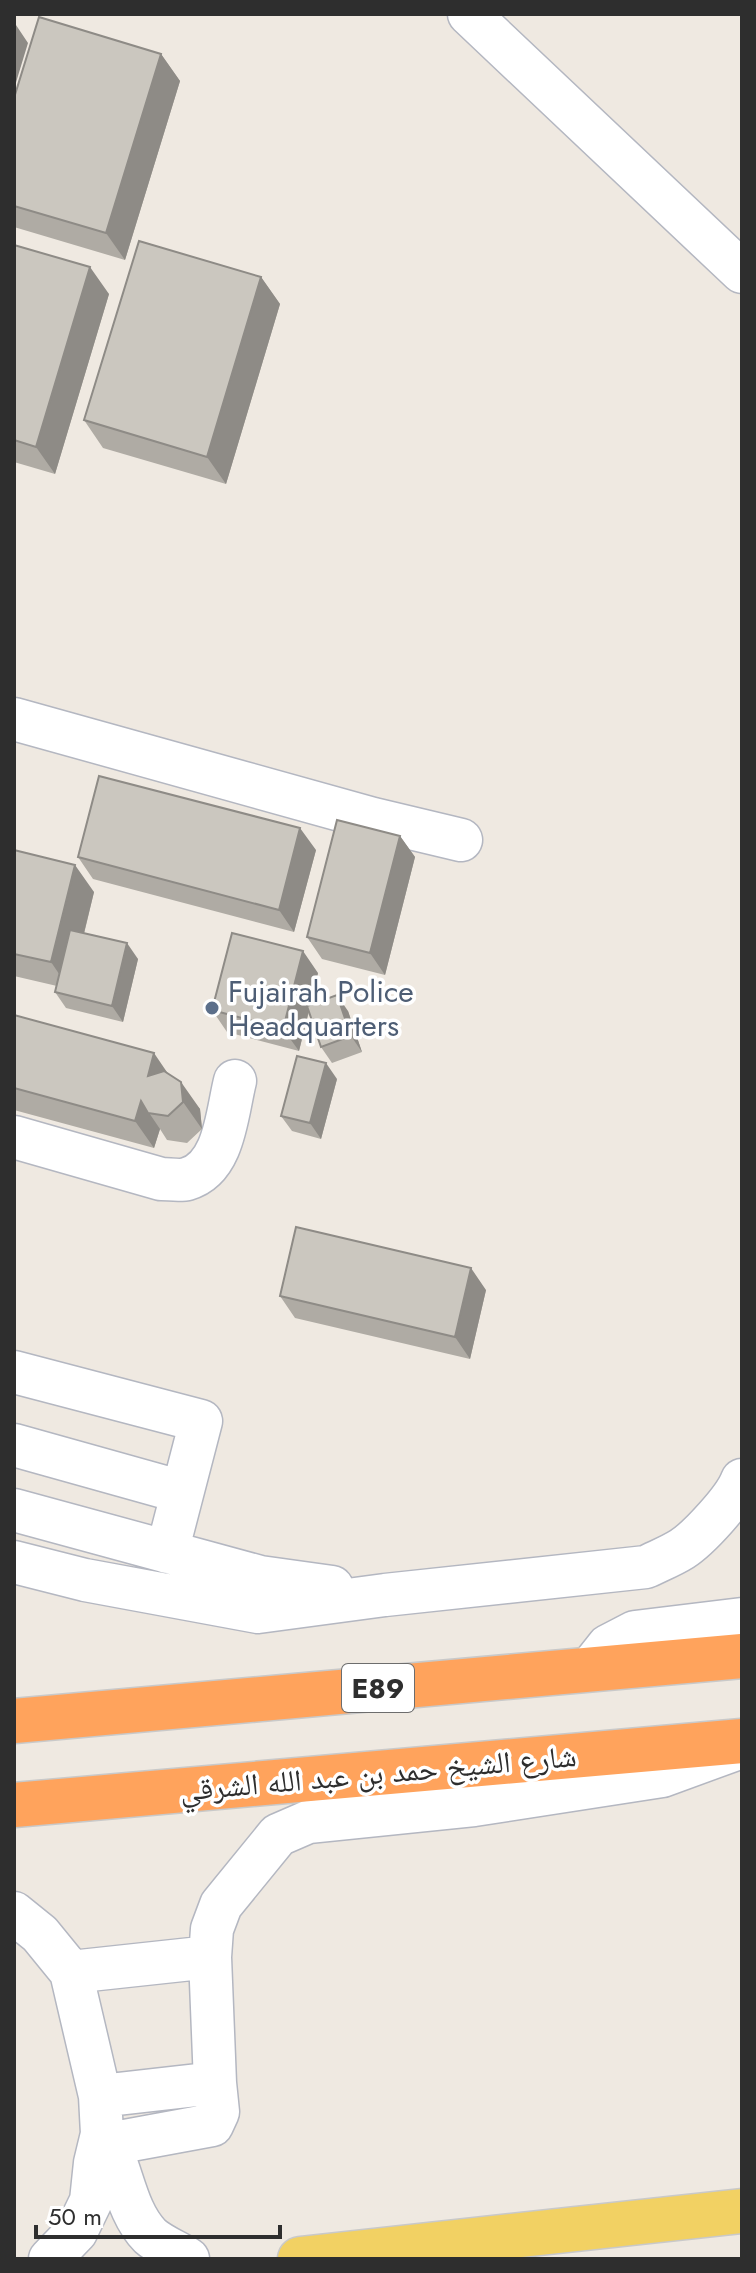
<svg xmlns="http://www.w3.org/2000/svg" width="756" height="2273" font-family="Jost,'Noto Naskh Arabic',sans-serif">
<style>
.lines{fill:none;stroke-linecap:round;stroke-linejoin:round}
.minor-casing{stroke:#b4b7c1;stroke-width:45}
.major-casing{stroke:#c9c9c9;stroke-width:47}
.highway-casing{stroke:#c9c9c9;stroke-width:47}
.minor{stroke:#fff;stroke-width:42}
.major{stroke:#f2d163;stroke-width:44}
.highway{stroke:#ffa35c;stroke-width:44}
.wall{fill:#afaba4}
.shaded-wall{fill:#8e8b86}
.building{fill:#cbc7bf;stroke:#8e8b86;stroke-width:2}
.service-dot{fill:#5c6f8a;stroke:#fff;stroke-width:3}
.labels{text-anchor:middle;dominant-baseline:central;stroke-width:7;stroke-linejoin:round;paint-order:stroke}
.shield{fill:#fff;stroke:#6d6d6d;stroke-width:2}
.shield-label{font-size:28px;font-weight:bold;fill:#2e2e2e}
.service-label{font-size:30px;fill:#4e5e75;stroke:#fff;text-anchor:start}
.street-label{font-size:30px;fill:#2e2e2e;stroke:#fff}
</style>
<rect width="100%" height="100%" fill="#efe9e1"/>
<g class="lines">
<defs>
<path id="minor" d="M469 14 742 272
M14 719 373 819 461 840
M14 1137 161 1179C169 1179 180 1181 187 1179 225 1168 227 1112 235 1081
M14 1372 201 1421 167 1552
M14 1445 182 1492
M14 1510 260 1577 332 1587
M14 1562 85 1580 258 1612 385 1595 646 1567C658 1561 671 1556 682 1549 699 1538 735 1499 742 1480
M589 1670 608 1646 635 1632 742 1619
M14 1913 40 1934 71 1972 100 2096 102 2134 95 2163 91 2201 76 2232 50 2259
M71 1972 210 1957
M100 2096 215 2083 210 1957 212 1929 221 1905 278 1835 308 1822 474 1805 662 1776 736 1749
M102 2134C123 2164 123 2208 150 2236 160 2245 177 2252 188 2259
M109 2144 212 2125 218 2112 215 2083"/>
<path id="major" d="M300 2259 742 2211"/>
<path id="highway" d="M14 1721 742 1656
M14 1805 742 1741"/>
</defs>
<use href="#minor" class="minor-casing"/>
<use href="#major" class="major-casing"/>
<use href="#highway" class="highway-casing"/>
<use href="#minor" class="minor"/>
<use href="#major" class="major"/>
<use href="#highway" class="highway"/>
</g>
<path class="wall" d="M161 54 180 81 125 260 14 227V98Z
M14 245 109 294 55 474 14 462Z
M261 277 280 304 226 484 103 448 84 420Z
M400 836 415 857 385 975 322 959 307 937Z
M14 850 94 892 84 934 138 959 123 1022 66 1008 55 992 57 986 14 976Z
M316 850 294 932 93 879 78 857Z
M318 973 310 1005 348 1011 362 1052 332 1063 321 1047 309 1012 299 1051 227 1032 212 1010Z
M14 1015 169 1074 200 1109 202 1129 187 1143 167 1140 160 1129 154 1148 14 1110Z
M337 1079 321 1139 292 1131 281 1116Z
M486 1290 470 1359 295 1318 280 1296Z"/>
<path class="shaded-wall" d="M14 22 28 43 14 89Z
M161 54 180 81 125 260 106 233Z
M90 267 109 294 55 474 36 447Z
M261 277 280 304 226 484 207 457Z
M300 828 316 850 294 932 279 910Z
M400 836 415 857 385 975 370 953Z
M75 865 94 892 70 990 51 962Z
M127 943 138 959 123 1022 112 1006Z
M303 951 318 973 299 1051 283 1029Z
M337 995 348 1011 362 1052 351 1036Z
M154 1053 173 1081 148 1076Z
M326 1063 337 1079 321 1139 310 1123Z
M181 1082 200 1109 202 1129 183 1102Z
M141 1101 160 1129 154 1148 135 1121Z
M471 1268 486 1290 470 1359 455 1337Z"/>
<path class="building" d="M39 17 161 54 106 233 14 206V98Z
M139 241 261 277 207 457 84 420Z
M14 245 90 267 36 447 14 440Z
M99 776 300 828 279 910 78 857Z
M337 820 400 836 370 953 307 937Z
M14 850 75 865 51 962 14 954Z
M70 930 127 943 112 1006 55 992Z
M232 933 303 951 283 1029 212 1010Z
M337 995 351 1036 321 1047 307 1006Z
M14 1015 154 1053 148 1076 164 1071 181 1082 183 1102 168 1116 148 1113 141 1101 135 1121 14 1088Z
M297 1056 326 1063 310 1123 281 1116Z
M296 1227 471 1268 455 1337 280 1296Z"/>
<circle class="service-dot" cx="212" cy="1008" r="8"/>
<g class="labels">
<rect class="shield" x="342" y="1664" width="72" height="48" rx="6"/>
<g class="shield-label">
<text x="378" y="1688">E89</text>
</g>
<g class="service-label">
<text x="228" y="991">Fujairah Police<tspan x="228" dy="34">Headquarters</tspan></text>
</g>
<g class="street-label">
<text transform="translate(378 1773) rotate(-5)">شارع الشيخ حمد بن عبد الله الشرقي</text>
</g>
</g>
<rect width="756" height="2273" fill="none" stroke="#2e2e2e" stroke-width="32"/>
<path d="M36 2225v12h244v-12" fill="none" stroke="#2e2e2e" stroke-width="4"/>
<text x="48" y="2225" font-size="24" fill="#2e2e2e" stroke="#ffffff" stroke-width="6" paint-order="stroke">50 m</text>
</svg>
